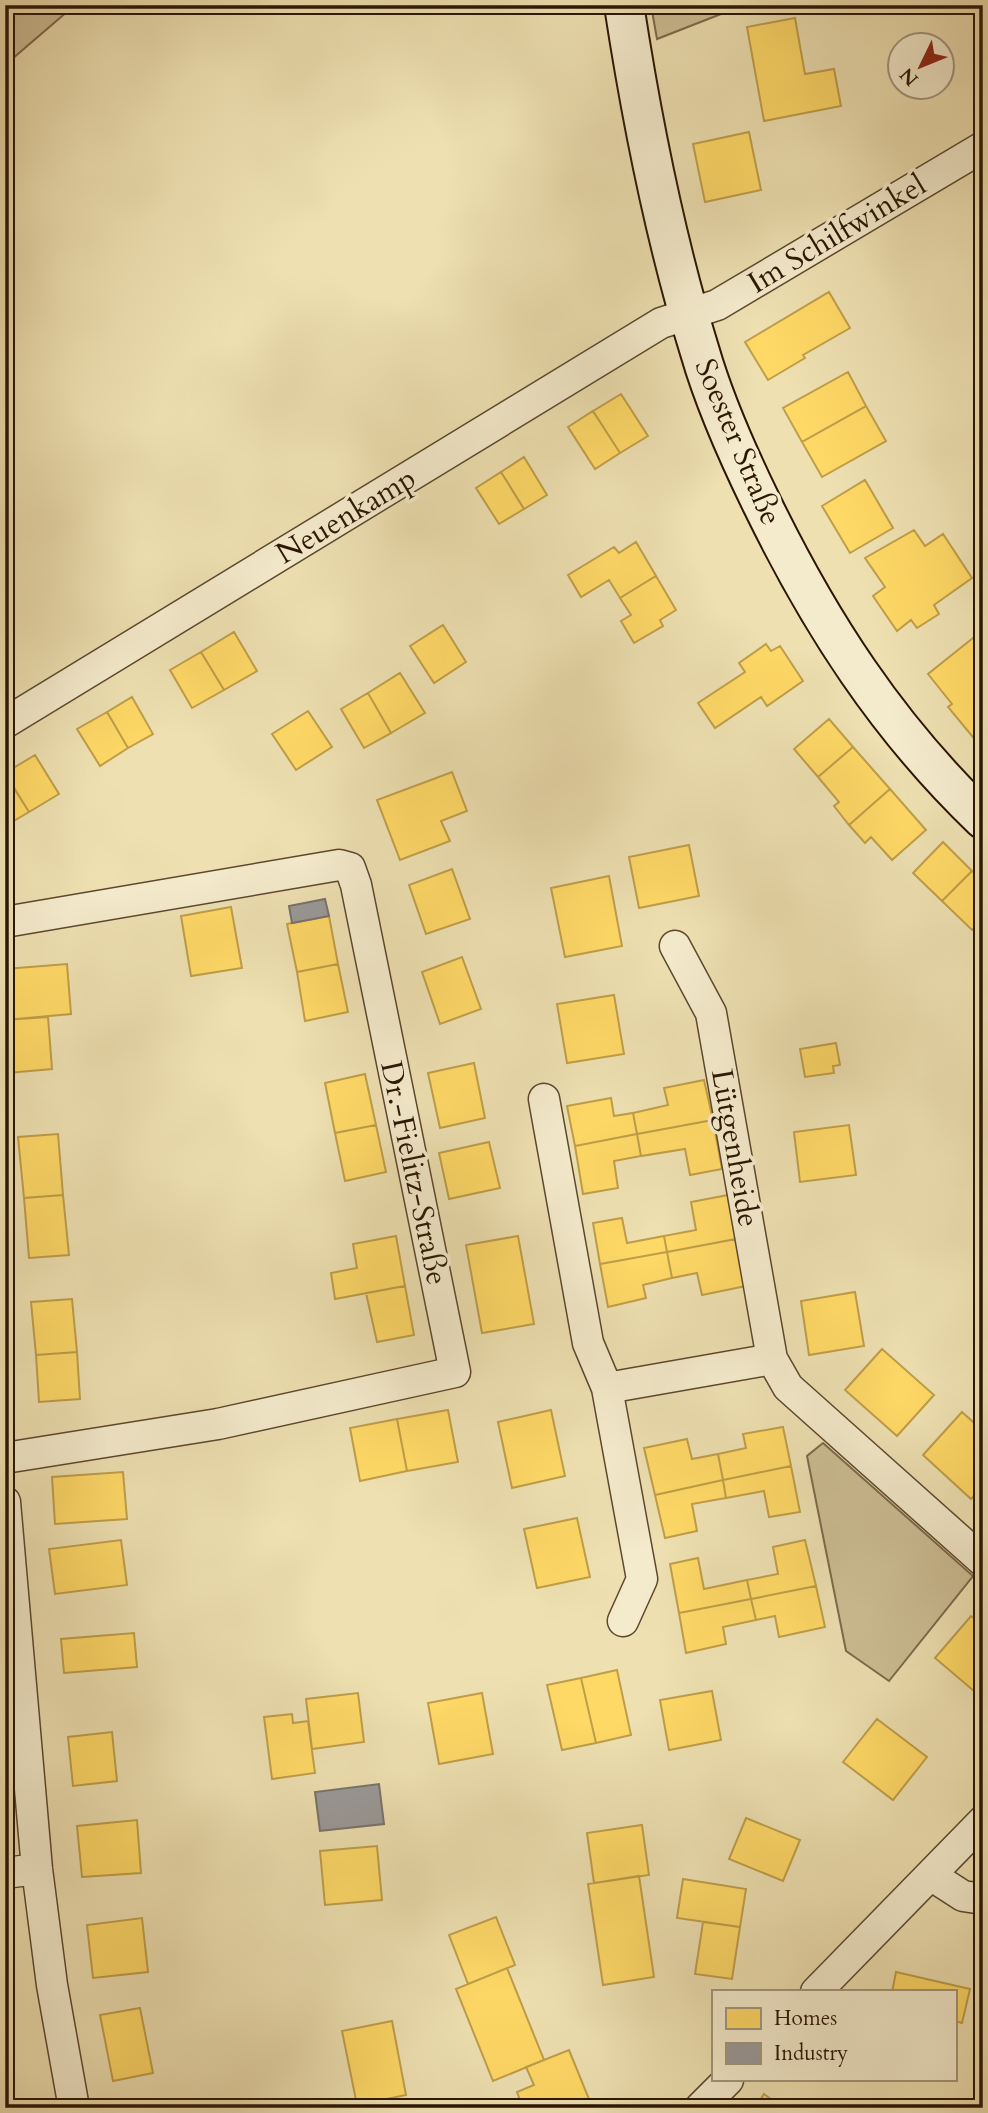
<svg xmlns="http://www.w3.org/2000/svg" width="988" height="2113" font-family="Cardo,serif">
<style>
.green{fill:#cdbe94;stroke:#7c6a4c;stroke-width:2}
.homes{fill:#ffd966;stroke:#bf9e49;stroke-width:2}
.industry{fill:#999;stroke:#78726c;stroke-width:2}
.lines{fill:none;stroke-linecap:round;stroke-linejoin:round}
.minor-casing{stroke:#5c482f;stroke-width:33}
.secondary-casing{stroke:#2b1604;stroke-width:42}
.minor{stroke:#f4ebcc;stroke-width:30}
.secondary{stroke:#f4ebcc;stroke-width:38}
.labels{text-anchor:middle;dominant-baseline:central;stroke-width:7;stroke-linejoin:round;paint-order:stroke}
.street-label{font-size:30px;fill:#2b1604;stroke:#f4ebcc}
</style>
<rect width="100%" height="100%" fill="#eee0b1"/>
<filter id="stains"><feTurbulence type="fractalNoise" baseFrequency=".00286" numOctaves="4"/><feColorMatrix values="0 0 0 0 .2 0 0 0 0 .09 0 0 0 0 .02 0 0 0 .5 -.17"/></filter>
<radialGradient id="worn" r=".72"><stop offset=".6" stop-color="#630" stop-opacity="0"/><stop offset="1" stop-color="#630" stop-opacity=".3"/></radialGradient>
<path class="green" d="M5 5H75L5 65Z
M651 5H744L657 39Z
M823 1443 973 1576 889 1681 846 1651 807 1456Z"/>
<path class="homes" d="M795 18 805 74 834 69 841 106 764 121 747 27Z
M749 132 761 190 705 202 693 144Z
M829 292 850 328 803 355 805 358 768 380 745 342Z
M848 372 866 406 802 442 783 408Z
M621 394 648 436 620 453 593 411Z
M866 406 886 441 822 477 802 442Z
M593 411 620 453 595 469 568 427Z
M524 457 547 495 524 509 501 472Z
M501 472 524 509 499 524 476 488Z
M865 480 893 528 850 553 822 506Z
M914 530 925 546 943 534 972 578 934 605 939 614 917 628 911 620 897 631 873 596 885 587 865 558Z
M636 542 656 576 620 598 609 580 581 597 568 575 614 547 619 553Z
M656 576 676 610 660 620 663 626 634 643 621 621 631 615 620 598Z
M443 625 466 662 434 683 410 646Z
M983 630V737L977 742 948 707 952 704 928 674Z
M234 632 257 671 224 690 201 652Z
M766 644 771 651 780 646 803 681 767 706 761 697 715 728 698 703 745 672 739 663Z
M201 652 224 690 192 708 170 670Z
M400 673 425 713 391 733 368 693Z
M368 693 391 733 364 748 341 709Z
M132 697 153 734 128 748 107 712Z
M308 711 332 747 296 770 272 734Z
M107 712 128 748 100 766 77 729Z
M829 719 853 747 818 777 794 749Z
M853 747 890 789 849 825 834 806 839 802 818 777Z
M35 755 59 794 29 812 5 773Z
M452 772 467 811 441 821 450 841 400 860 377 800Z
M5 774 29 812 5 826Z
M890 789 926 830 892 860 871 837 865 843 849 825Z
M943 842 972 871 942 901 913 873Z
M689 845 699 896 639 908 629 857Z
M452 869 470 919 426 934 409 885Z
M972 871 983 881V920L972 930 942 901Z
M609 876 622 946 565 957 551 888Z
M231 907 242 968 191 976 181 916Z
M329 916 338 964 297 972 287 924Z
M462 957 481 1009 440 1024 422 972Z
M67 964 71 1014 5 1020V969Z
M338 964 348 1012 305 1021 297 972Z
M614 995 624 1054 567 1063 557 1004Z
M48 1017 52 1069 8 1073 5 1020Z
M836 1043 840 1065 833 1066 834 1073 805 1077 800 1049Z
M474 1063 485 1118 440 1128 428 1073Z
M365 1074 376 1125 335 1133 325 1083Z
M704 1080 713 1120 637 1134 633 1113 668 1105 664 1088Z
M611 1098 614 1116 633 1113 637 1134 575 1146 567 1106Z
M713 1120 722 1169 690 1175 685 1149 641 1156 637 1134Z
M376 1125 386 1172 345 1181 335 1133Z
M849 1125 856 1175 800 1182 794 1132Z
M58 1134 63 1195 24 1198 18 1137Z
M637 1134 641 1156 614 1161 618 1188 583 1194 575 1146Z
M489 1142 500 1188 449 1199 439 1153Z
M63 1195 69 1255 29 1258 24 1198Z
M728 1195 736 1239 667 1252 664 1236 696 1230 691 1202Z
M622 1218 627 1243 664 1236 667 1252 600 1264 593 1223Z
M396 1236 405 1286 335 1299 331 1273 357 1268 353 1244Z
M518 1236 534 1324 482 1333 466 1245Z
M736 1239 746 1286 702 1295 697 1273 672 1278 667 1252Z
M667 1252 672 1278 643 1285 646 1298 608 1307 600 1264Z
M405 1286 414 1335 377 1342 366 1293Z
M855 1292 864 1346 809 1355 801 1301Z
M72 1299 77 1352 36 1355 31 1302Z
M882 1349 934 1395 897 1436 845 1390Z
M77 1352 80 1399 39 1402 36 1355Z
M448 1410 458 1462 407 1471 397 1419Z
M551 1410 565 1476 512 1488 498 1422Z
M962 1412 983 1431V1486L971 1499 923 1455Z
M397 1419 407 1471 360 1481 350 1428Z
M783 1427 791 1466 723 1480 718 1454 746 1448 743 1434Z
M687 1439 692 1459 718 1454 723 1480 655 1495 644 1448Z
M791 1466 800 1512 769 1517 764 1491 726 1498 723 1480Z
M123 1472 127 1519 55 1524 52 1477Z
M723 1480 726 1498 692 1504 697 1531 665 1538 655 1495Z
M577 1518 590 1577 537 1588 524 1529Z
M121 1540 127 1585 55 1594 49 1549Z
M805 1540 816 1586 751 1599 747 1580 778 1574 773 1547Z
M698 1558 704 1589 747 1580 751 1599 679 1613 670 1564Z
M816 1586 825 1627 779 1637 775 1616 756 1620 751 1599Z
M751 1599 756 1620 723 1627 726 1644 686 1653 679 1613Z
M971 1616 983 1625V1695L981 1697 935 1658Z
M134 1633 137 1667 64 1673 61 1639Z
M617 1670 631 1735 596 1743 581 1678Z
M581 1678 596 1743 562 1750 547 1685Z
M712 1691 721 1740 669 1750 660 1700Z
M358 1693 364 1742 312 1749 306 1699Z
M482 1693 493 1754 439 1764 428 1703Z
M292 1714 293 1723 308 1721 315 1773 272 1779 264 1717Z
M877 1719 927 1757 893 1800 843 1762Z
M112 1732 117 1781 73 1786 68 1737Z
M746 1818 800 1840 783 1881 729 1859Z
M137 1820 141 1873 82 1877 77 1826Z
M642 1825 649 1875 594 1883 587 1833Z
M377 1846 382 1900 325 1905 320 1851Z
M639 1876 654 1977 603 1985 588 1884Z
M683 1879 746 1889 740 1927 677 1918Z
M496 1917 515 1965 468 1984 449 1935Z
M142 1918 148 1972 93 1978 87 1925Z
M703 1922 740 1927 732 1979 695 1974Z
M507 1968 544 2060 493 2081 456 1989Z
M896 1972 970 1989 962 2023 955 2021V1992H892Z
M140 2008 153 2073 113 2081 100 2015Z
M392 2021 406 2095 357 2105 342 2031Z
M569 2050 591 2104 582 2108H523L517 2092 534 2085 526 2067Z
M764 2094 783 2108H755Z
M164 2101 165 2108H124Z"/>
<path class="industry" d="M325 899 329 916 292 923 289 906Z
M379 1784 384 1824 320 1831 315 1792Z"/>
<g class="lines">
<defs>
<path id="minor" d="M5 723 661 323 717 305 983 147
M5 922 339 865 350 868 356 885 455 1372 218 1424 5 1458
M675 946 711 1013 772 1359
M544 1099 588 1343 607 1388 772 1359 788 1387 983 1561
M607 1388 642 1579 623 1621
M5 1502 37 1869 52 1985 74 2108
M5 1873 37 1869
M932 1876 963 1896 983 1899
M816 1992 983 1821
M700 2108 728 2080"/>
<path id="secondary" d="M624 5C642 122 665 239 700 352 715 404 738 455 762 504 820 623 887 727 983 819"/>
</defs>
<use href="#minor" class="minor-casing"/>
<use href="#secondary" class="secondary-casing"/>
<use href="#minor" class="minor"/>
<use href="#secondary" class="secondary"/>
</g>
<g class="labels">
<g class="street-label">
<text transform="translate(837 234) rotate(-31)">Im Schilfwinkel</text>
<text transform="translate(738 442) rotate(67)">Soester Straße</text>
<text transform="translate(346 516) rotate(-31)">Neuenkamp</text>
<text transform="translate(735 1148) rotate(80)">Lütgenheide</text>
<text transform="translate(414 1173) rotate(78)">Dr.-Fielitz-Straße</text>
</g>
</g>
<rect width="988" height="2113" fill="none" stroke="#eee0b1" stroke-width="28"/>
<rect x="7" y="7" width="974" height="2099" fill="none" stroke="#2b1604" stroke-width="3.5"/>
<rect x="14" y="14" width="960" height="2085" fill="none" stroke="#2b1604" stroke-width="2"/>
<rect x="712" y="1990" width="245" height="91" fill="#f4ebcc" stroke="#a4967c" stroke-width="2"/>
<rect x="726" y="2008" width="35" height="21" fill="#ffd966" stroke="#a4967c" stroke-width="2"/>
<text x="774" y="2025" font-size="21" fill="#2b1604">Homes</text>
<rect x="726" y="2043" width="35" height="21" fill="#999999" stroke="#a4967c" stroke-width="2"/>
<text x="774" y="2060" font-size="21" fill="#2b1604">Industry</text>
<g transform="translate(921 66) rotate(227)"><circle r="33" fill="#f4ebcc" stroke="#a4967c" stroke-width="2"/>
<path d="M0-5L12 26L0 18L-12 26Z" fill="#8f2418"/>
<text y="-10" font-size="19" font-weight="bold" text-anchor="middle" fill="#2b1604">N</text>
</g>
<rect width="100%" height="100%" filter="url(#stains)"/>
<rect width="100%" height="100%" fill="url(#worn)"/>
</svg>
